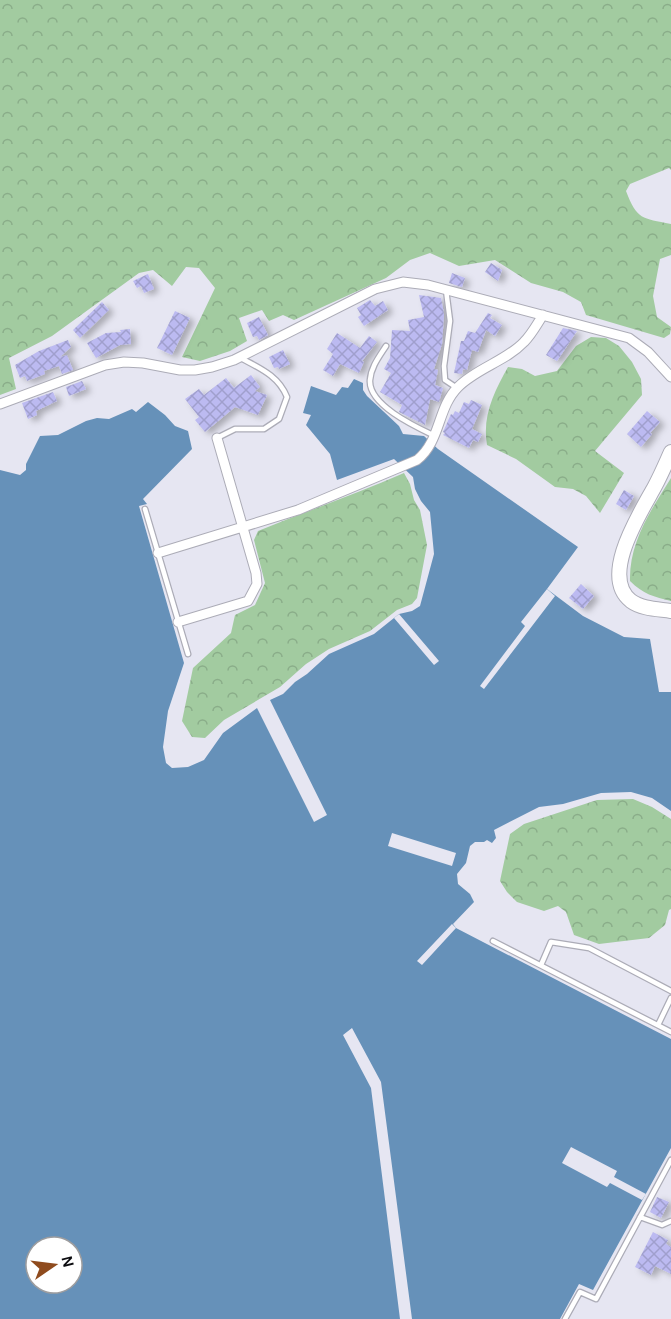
<svg xmlns="http://www.w3.org/2000/svg" width="671" height="1319" font-family="Karla,sans-serif">
<style>
.forest{fill:url(#forest-crowns)}
.water{fill:#6691b9;fill-rule:evenodd}
.pier{fill:#e6e6f2}
.building{fill:url(#building-cross-hatch);filter:url(#shadow)}
.lines{fill:none;stroke-linecap:round;stroke-linejoin:round}
.lane-casing{stroke:#acacb7;stroke-width:7}
.street-casing{stroke:#acacb7;stroke-width:11}
.secondary-casing{stroke:#acacb7;stroke-width:16}
.lane{stroke:#fff;stroke-width:4.5}
.street{stroke:#fff;stroke-width:9}
.secondary{stroke:#fff;stroke-width:14}
</style>
<defs>
<pattern id="forest-crowns" width="20" height="18" patternUnits="userSpaceOnUse" patternTransform="scale(1.5)"><rect width="20" height="18" fill="#a2cba0"/><path d="M2 6a3 3 0 1 1 6 0M12 15a3 3 0 1 1 6 0" fill="none" stroke="#8aad89"/></pattern>
<pattern id="building-cross-hatch" width="8" height="8" patternUnits="userSpaceOnUse" patternTransform="scale(1.5)"><rect width="8" height="8" fill="#bcbaf1"/><path d="M0 0l8 8M0 8l8-8" fill="none" stroke="#a09fcd"/></pattern>
<filter id="shadow"><feDropShadow dx="5" dy="3" stdDeviation="3" flood-color="#0004"/></filter>
</defs>
<rect width="100%" height="100%" fill="#e6e6f2"/>
<path class="forest" d="M0 0H671V170L669 168 630 184 626 191C637 220 642 218 671 224V255L660 259 653 296 657 317 671 327 670 334 664 338 586 315 581 302 563 292 531 283 495 260 459 266 430 253 410 260 386 278 294 320 283 315 269 321 262 310 239 318 247 341 230 351 200 361 182 357 215 288 199 268 186 267 172 286 153 270 139 273 52 336 9 358 16 389 0 395Z
M591 337 606 338 619 346 632 362 641 379 642 395 595 451 624 473 600 513 586 496 573 489 555 487 516 459 487 445C482 416 494 392 508 367L522 369 535 376 557 371 576 346Z
M404 473 410 484 414 500 420 510 427 545 417 598 412 604 397 610 370 631 329 649 306 664 280 687 224 720 205 738 192 737 182 721 193 668 231 633 235 615 255 605 265 583 254 540 258 531C307 511 356 494 404 473Z
M671 478V601C654 597 643 594 630 581 629 542 651 510 671 478Z
M633 799 652 807 671 819V909L669 910 665 925 649 938 599 944 574 935 566 912 558 906 544 911 517 902 507 892 500 881 510 834 524 824 597 800Z"/>
<path class="water" d="M354 379 363 383V390L367 396 399 426 403 434 424 436 438 449 578 547 547 589 583 616 624 637 650 639 659 692H671V811L652 798 631 792 601 793 563 804 539 807 494 830 496 838 492 843 487 840 484 842H475L470 846 466 863 457 874 458 884 470 894 474 902 453 924 456 928 671 1039V1148L593 1290 579 1284 560 1319H412L381 1082 352 1028 343 1035 371 1088 400 1319H0V470L20 475 26 470V464L40 436 58 435 86 421 97 418 109 419 132 409 136 412 148 402 165 415 175 426 188 431 192 449 143 499 147 504 139 506 184 663 168 711 163 747 166 763 172 768 188 767 204 760 223 733 257 708 314 822 327 815 270 700 283 694 295 682 307 674 329 654 374 634 399 614 412 611 420 606 434 554 430 512 421 501 415 489 413 477 394 459 337 480 330 454 306 425 311 415 303 413 311 386 336 395 342 387 348 388ZM36 1247H72V1283H36Z"/>
<path class="pier" d="M547 589 555 596 484 689 480 686 525 626 521 622Z
M399 614 439 661 434 665 394 618Z
M392 833 456 853 452 866 388 846Z
M452 924 456 928 422 965 417 961Z
M571 1147 617 1171 614 1177 646 1194 642 1200 610 1183 607 1187 562 1163Z"/>
<path class="building" d="M491 263 502 270 498 281 485 272Z
M452 273 465 278 462 287 449 283Z
M148 274 154 289 144 293 141 286 137 288 133 281Z
M419 295 441 298 444 314 442 344 434 369 438 370 435 385 443 388 439 402 430 399 425 425 399 412 402 405 380 392 391 373 384 369 390 358 392 330 410 331 408 320 424 317Z
M370 300 375 306 383 301 388 310 364 326 358 317 361 315 357 308Z
M102 302 109 310 80 338 73 330Z
M175 311 190 318 172 355 157 348Z
M488 313 492 315 490 318 502 325 495 336 486 330 478 352 472 350 467 370 463 369 462 374 454 373 461 341H464L468 331 475 333Z
M259 317 268 335 259 340 257 336 253 337 247 323Z
M563 328 577 331 557 361 546 355Z
M130 329 131 344 120 345 96 358 87 343 106 333 121 332 120 330Z
M337 333 360 348 369 336 377 342 362 361 364 362 359 373 340 364 333 376 323 370 333 354 327 349Z
M68 340 71 347 60 357 67 355 73 370 62 374 59 366 44 371 45 374 27 381 25 376 20 378 15 365 39 351Z
M283 350 290 364 279 369 278 367 274 368 269 357Z
M251 375 260 387 255 391 267 395 258 415 235 407 205 432 195 420 199 417 185 399 199 389 204 395 226 378 234 388Z
M82 381 86 389 69 396 66 387Z
M53 392 57 401 36 411 37 415 28 419 22 403Z
M471 400 482 405 472 429 482 434 478 442 473 440 469 448 443 435 445 433 443 432 451 414 453 415 455 411 459 413 464 402 469 404Z
M647 411 660 422 650 433 652 434 641 447 627 434Z
M624 490 634 496 626 510 616 504Z
M581 584 594 596 583 609 569 598Z
M657 1197 669 1202 661 1218 650 1212Z
M653 1232 668 1240 666 1244 671 1247V1274L655 1266 651 1275 635 1267Z"/>
<g class="lines">
<defs>
<path id="lane" d="M446 290 450 321 444 366 445 380 457 388
M386 346C379 357 371 367 370 380 368 405 416 427 435 436
M217 438 235 429H264L279 419 287 397C278 375 259 368 239 357
M145 509 188 654
M493 941 671 1032
M541 965 551 942 589 948 671 991
M658 1025 671 998
M640 1217 662 1225 671 1221
M565 1319 580 1292 596 1299 671 1160"/>
<path id="street" d="M0 404 105 365 124 362 143 363 180 370H195L212 367 234 360 375 289 403 282 428 285 629 338 648 352 671 377
M158 553 298 510 417 460C441 441 437 408 458 387 477 368 506 361 524 342 532 334 537 324 543 315
M178 622 248 601 257 584 256 573 217 438"/>
<path id="secondary" d="M671 452C666 463 661 475 655 486 641 512 599 576 631 601 642 609 658 609 671 611"/>
</defs>
<use href="#lane" class="lane-casing"/>
<use href="#street" class="street-casing"/>
<use href="#secondary" class="secondary-casing"/>
<use href="#lane" class="lane"/>
<use href="#street" class="street"/>
<use href="#secondary" class="secondary"/>
</g>
<g transform="translate(54 1265) rotate(76)"><circle r="28" fill="#ffffff" stroke="#9d9d9f" stroke-width="1.5"/>
<path d="M0-4.5L10 22L0 15L-10 22Z" fill="#8f4b1e"/>
<text y="-9" font-size="16" font-weight="bold" text-anchor="middle" fill="#0b0b0f">N</text>
</g>
</svg>
